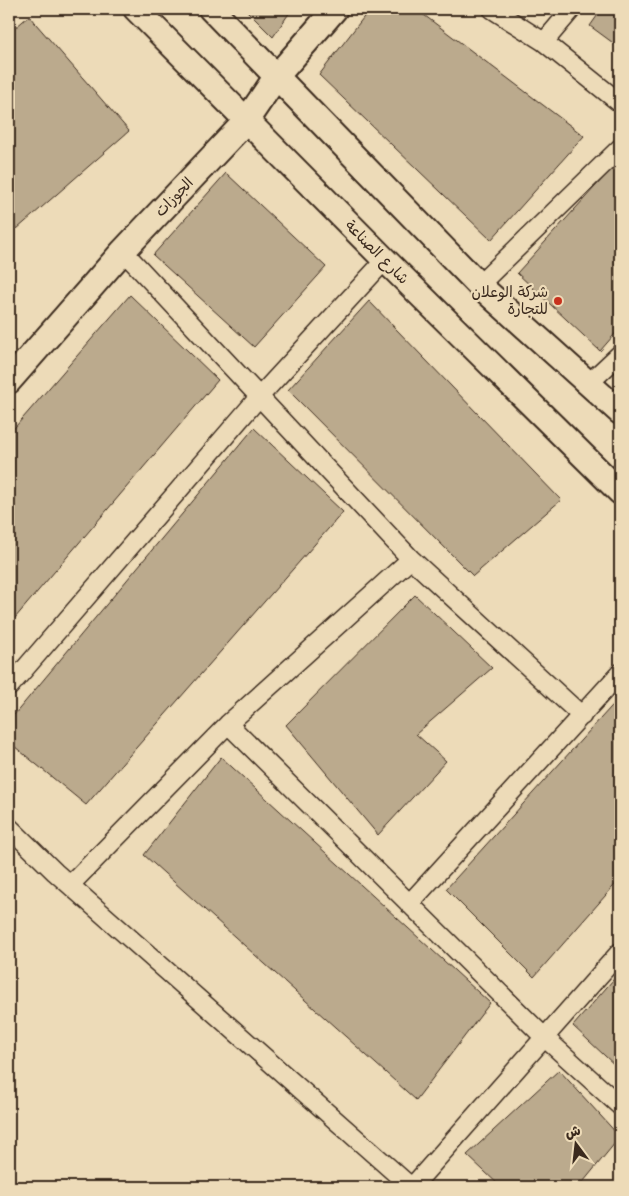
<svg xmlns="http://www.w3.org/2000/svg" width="629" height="1196" font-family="'Comic Neue','Playpen Sans Arabic',sans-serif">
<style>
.building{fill:#bbaa8d;stroke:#3b2a1e}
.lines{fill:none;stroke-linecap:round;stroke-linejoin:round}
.street-casing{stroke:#3b2a1e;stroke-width:21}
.secondary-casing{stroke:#3b2a1e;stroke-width:28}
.street{stroke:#eddbb8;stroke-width:18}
.secondary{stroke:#eddbb8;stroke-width:24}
.poi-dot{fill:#c8321e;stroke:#eddbb8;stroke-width:2}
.labels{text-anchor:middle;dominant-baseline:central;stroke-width:4.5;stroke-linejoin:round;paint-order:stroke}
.street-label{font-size:15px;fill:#3b2a1e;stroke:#eddbb8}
.poi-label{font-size:15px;fill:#3b2a1e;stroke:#eddbb8;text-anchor:end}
</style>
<rect width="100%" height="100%" fill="#eddbb8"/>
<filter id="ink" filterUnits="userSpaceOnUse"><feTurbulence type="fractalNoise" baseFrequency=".02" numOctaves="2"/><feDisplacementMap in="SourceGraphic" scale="10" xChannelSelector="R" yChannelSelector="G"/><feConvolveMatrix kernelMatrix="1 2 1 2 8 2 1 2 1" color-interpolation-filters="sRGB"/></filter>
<g filter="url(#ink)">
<path class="building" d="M245 9H292L273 37Z
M370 9H416L584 136 491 240 319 75Z
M602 9H620V48L590 26Z
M29 16 129 131 17 229 9 220V33Z
M613 167 620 171V328L600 351 517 273Z
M226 173 326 267 254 347 153 255Z
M130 295 218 380 9 625V434Z
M369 301 561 500 473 576 288 390Z
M254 428 343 512 86 805 9 742V721Z
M415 595 492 668 416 734 446 761 378 835 286 725Z
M620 697V879L534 977 446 889Z
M221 757 490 1003 416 1100 144 855Z
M620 972V1070L573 1026Z
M559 1070 620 1137 579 1187H501L467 1155Z"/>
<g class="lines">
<defs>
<path id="street" d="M492 9 544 42 620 103
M544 42 572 9
M123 251 411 559 582 716
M479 285 620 148
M588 384 620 354
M9 687 259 397 385 260
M228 724 544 1037 620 1106
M9 827 55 872 411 1187
M70 885 228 724 411 559
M409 904 620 673
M412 1187 620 952"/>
<path id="secondary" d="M136 9 385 260 620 492
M211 9 479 285 620 412
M9 381 123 251 246 121 276 77 335 9"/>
</defs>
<use href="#street" class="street-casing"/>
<use href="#secondary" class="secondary-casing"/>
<use href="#street" class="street"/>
<use href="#secondary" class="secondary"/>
</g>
</g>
<circle class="poi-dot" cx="558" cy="301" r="5"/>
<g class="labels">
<g class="street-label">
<text transform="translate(174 197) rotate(-46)">الجوزات</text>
<text transform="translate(377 252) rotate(45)">شارع الصناعة</text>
</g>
<g class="poi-label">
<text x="548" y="292">شركة الوعلان<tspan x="548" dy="17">للتجارة</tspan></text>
</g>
</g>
<rect width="629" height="1196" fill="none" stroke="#eddbb8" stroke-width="30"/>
<rect x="15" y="15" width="599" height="1166" fill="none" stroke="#3b2a1e" stroke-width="2" filter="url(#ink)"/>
<g transform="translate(576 1144) rotate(345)" stroke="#eddbb8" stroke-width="4" paint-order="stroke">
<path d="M0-4L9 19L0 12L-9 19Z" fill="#3b2a1e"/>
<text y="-8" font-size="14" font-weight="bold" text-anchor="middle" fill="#3b2a1e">ش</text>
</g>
</svg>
